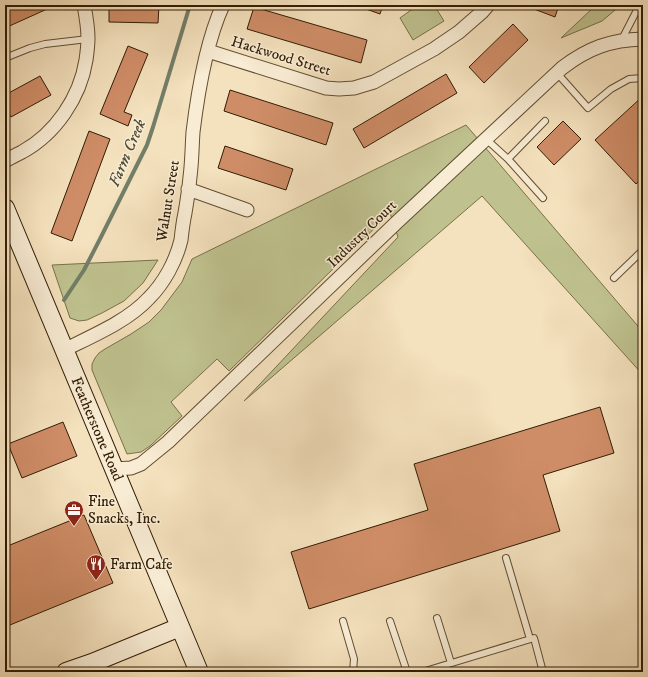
<svg xmlns="http://www.w3.org/2000/svg" width="648" height="677" font-family="'IM FELL DW Pica',serif">
<style>
.green{fill:#bfc28f;stroke:#78704a}
.lines{fill:none;stroke-linecap:round;stroke-linejoin:round}
.stream{stroke:#727e68;stroke-width:4}
.building{fill:#cf8d67;stroke:#311d04}
.lane-casing{stroke:#624e32;stroke-width:8}
.street-casing{stroke:#624e32;stroke-width:15}
.secondary-casing{stroke:#311d04;stroke-width:20}
.lane{stroke:#f8ecd4;stroke-width:6}
.street{stroke:#f8ecd4;stroke-width:13}
.secondary{stroke:#f8ecd4;stroke-width:18}
.labels{text-anchor:middle;dominant-baseline:central;stroke-width:3;stroke-linejoin:round;paint-order:stroke}
.street-label{font-size:15px;fill:#311d04;stroke:#f8ecd4}
.poi-label{font-size:15px;fill:#311d04;stroke:#f8ecd4;text-anchor:start}
.water-label{font-size:16px;font-style:italic;fill:#514d36;stroke:#f8ecd4}
</style>
<rect width="100%" height="100%" fill="#f4e1bd"/>
<filter id="stains"><feTurbulence type="fractalNoise" baseFrequency=".005" numOctaves="4"/><feColorMatrix values="0 0 0 0 .2 0 0 0 0 .09 0 0 0 0 .02 0 0 0 .5 -.17"/></filter>
<radialGradient id="worn" r=".72"><stop offset=".6" stop-color="#630" stop-opacity="0"/><stop offset="1" stop-color="#630" stop-opacity=".3"/></radialGradient>
<path class="green" d="M418 5H428L429 6 434 5 444 21 413 40 400 18Z
M596 5H621L602 21 561 38Z
M466 125 643 332V375L482 196 244 401 398 237 390 213 229 371 217 359 171 402 182 416 150 446 141 452 127 454 92 370V364L95 358 99 353 105 349 131 334 149 322 161 310 182 282 192 259Z
M158 260 143 283 124 301 102 313 87 320 79 321 70 318 52 265Z"/>
<g class="lines">
<path class="stream" d="M64 300 84 270 101 237 147 145 153 127 190 5"/>
</g>
<path class="building" d="M5 5H56L5 28Z
M109 5H159L158 23 109 22Z
M355 5H383L380 14Z
M536 5H559L555 17 534 9Z
M254 7 367 40 361 63 247 29Z
M513 24 528 40 484 83 469 67Z
M128 46 148 54 124 112 132 115 128 126 100 114Z
M446 74 457 93 364 148 353 129Z
M40 76 51 95 11 117 5 106V95Z
M230 90 333 123 326 145 224 111Z
M643 96V177L636 184 595 140Z
M563 121 581 139 554 165 537 147Z
M89 131 110 139 72 241 51 233Z
M225 146 293 169 286 190 218 168Z
M600 407 614 453 543 475 560 531 309 609 291 552 428 510 414 464Z
M63 422 77 456 22 478 8 444Z
M84 515 113 583 5 627V547Z"/>
<g class="lines">
<defs>
<path id="lane" d="M621 41 638 8 641 5
M5 58 30 48 45 44 88 39
M557 73 588 108 611 89 629 79 643 78
M486 139 508 159 545 121
M508 159 543 198
M614 278 643 250
M506 558 530 639
M437 618 451 663
M343 621 354 659 353 672
M390 621 407 672
M422 672 534 638 543 672"/>
<path id="street" d="M208 51 326 88 339 89 354 88 374 82 434 49 459 32 482 12 488 5
M5 161C10 158 16 155 22 152 55 134 80 98 86 60 87 53 88 45 88 38 88 27 86 16 84 5
M188 189 247 210
M64 350C92 336 128 321 149 298 164 283 176 261 181 240 182 231 183 222 185 213 187 201 189 189 190 177 192 162 192 147 193 132 198 91 206 42 223 5
M114 469 131 468 141 464 168 442 396 223 562 68C588 48 610 40 643 39"/>
<path id="secondary" d="M5 208 199 672
M66 672 92 663 180 627"/>
</defs>
<use href="#lane" class="lane-casing"/>
<use href="#street" class="street-casing"/>
<use href="#secondary" class="secondary-casing"/>
<use href="#lane" class="lane"/>
<use href="#street" class="street"/>
<use href="#secondary" class="secondary"/>
</g>
<defs>
<symbol id="office-pin" viewBox="-11 -11 22 30"><path d="M0 17L-7.5 6A9.5 9.5 0 1 1 7.5 6Z" fill="#8f2418" stroke="#f8ecd4"/><path d="M-6-3h4V-5.5h4V-3h4V5H-6ZM-1-4.5V-3h2v-1.5ZM-6 0V1H6V0Z" fill="#fff"/></symbol>
<symbol id="restaurant-pin" viewBox="-11 -11 22 30"><path d="M0 17L-7.5 6A9.5 9.5 0 1 1 7.5 6Z" fill="#8f2418" stroke="#f8ecd4"/><path d="M-5-6h1v4h1v-4h1v4h1v-4h1v5L-1.5 .5V6h-2V.5L-5-1ZM5-6V6H3V1.5H1.5Q1.5-4 5-6Z" fill="#fff"/></symbol>
</defs>
<g fill-rule="evenodd">
<use href="#office-pin" x="63" y="499" width="22" height="30"/>
<use href="#restaurant-pin" x="85" y="553" width="22" height="30"/>
</g>
<g class="labels">
<g class="street-label">
<text transform="translate(281 56) rotate(17)">Hackwood Street</text>
<text transform="translate(168 201) rotate(-81)">Walnut Street</text>
<text transform="translate(362 234) rotate(-44)">Industry Court</text>
<text transform="translate(97 429) rotate(67)">Featherstone Road</text>
</g>
<g class="poi-label">
<text x="88" y="501">Fine<tspan x="88" dy="17">Snacks, Inc.</tspan></text>
<text x="110" y="564">Farm Cafe</text>
</g>
<g class="water-label">
<text transform="translate(127 153) rotate(-67)">Farm Creek</text>
</g>
</g>
<rect width="648" height="677" fill="none" stroke="#f4e1bd" stroke-width="20"/>
<rect x="6" y="6" width="636" height="665" fill="none" stroke="#311d04" stroke-width="2"/>
<rect x="10" y="10" width="628" height="657" fill="none" stroke="#311d04"/>
<rect width="100%" height="100%" filter="url(#stains)"/>
<rect width="100%" height="100%" fill="url(#worn)"/>
</svg>
